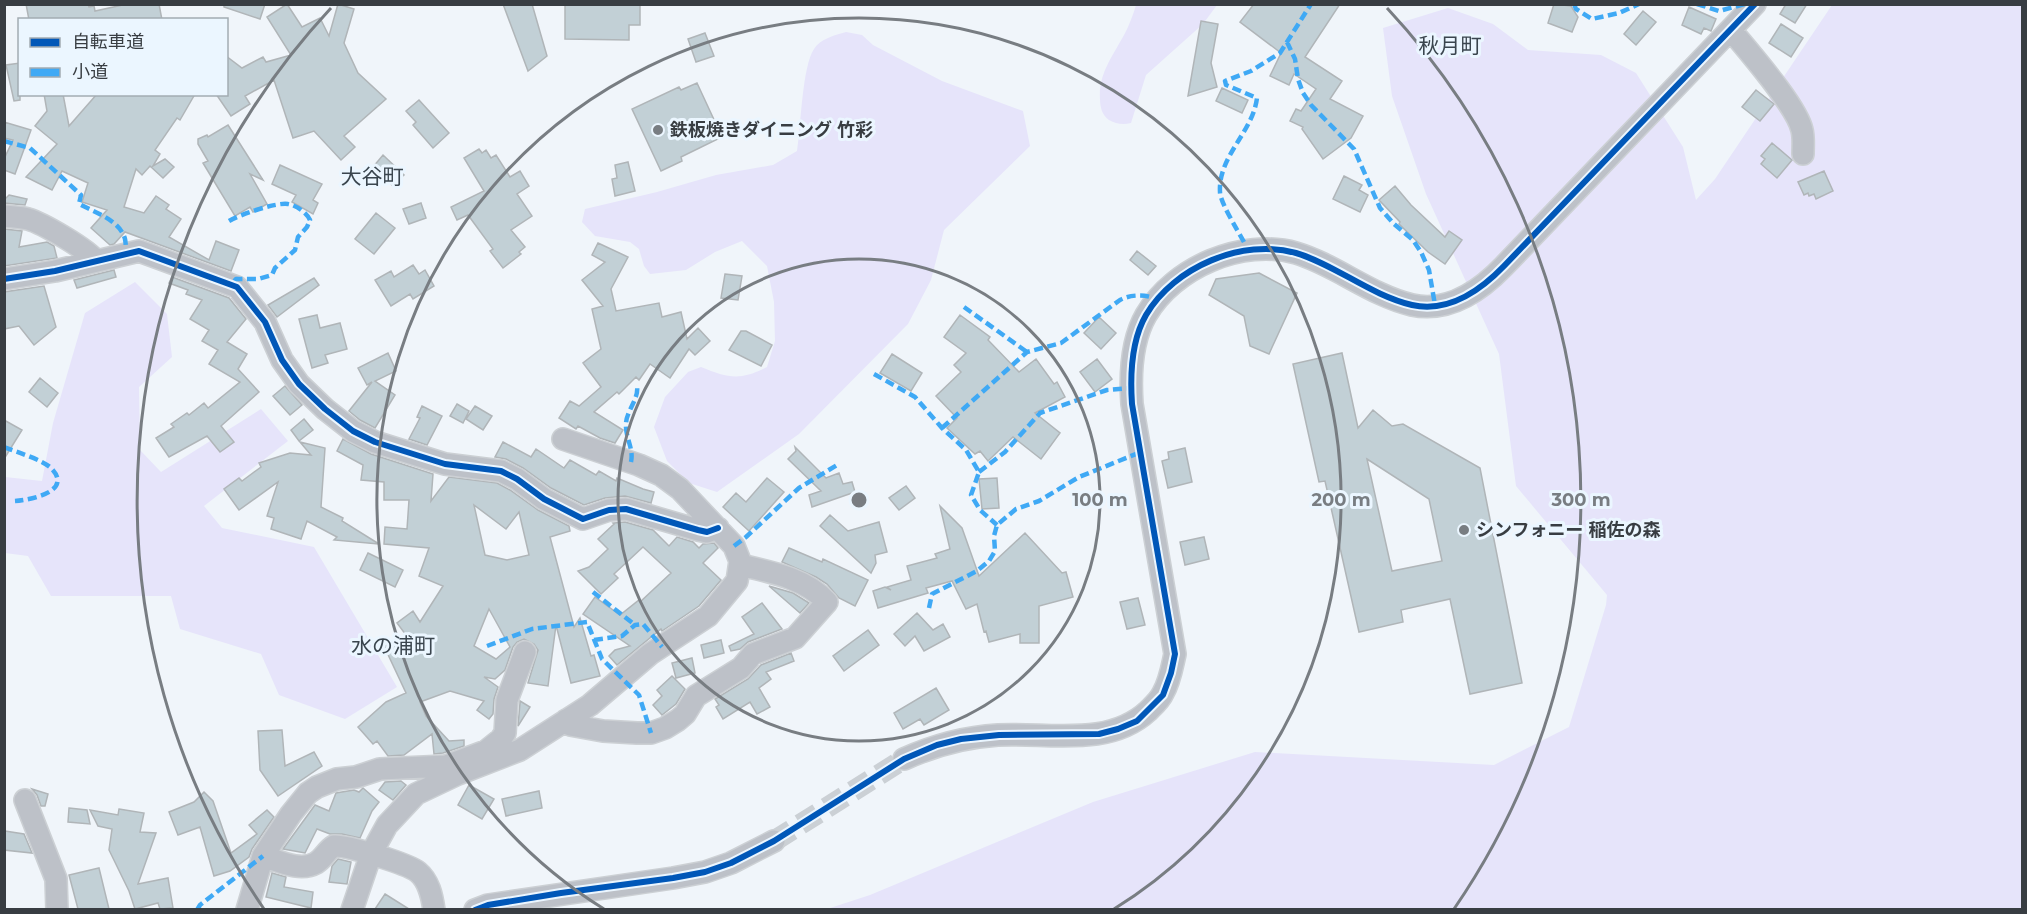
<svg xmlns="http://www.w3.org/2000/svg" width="2027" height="914" font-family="Montserrat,'Noto Sans JP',sans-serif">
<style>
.green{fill:#e6e4fa}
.building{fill:#c2d0d6;stroke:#b0b5b8;stroke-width:1.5;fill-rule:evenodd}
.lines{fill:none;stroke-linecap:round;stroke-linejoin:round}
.minor-tunnel{stroke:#cbd0d5;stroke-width:21;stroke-dasharray:21 10;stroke-linecap:butt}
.minor-casing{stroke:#ccd0d4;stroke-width:24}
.minor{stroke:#bdc1c8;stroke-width:21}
.quiet{stroke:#3fa9f5;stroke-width:4.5;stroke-dasharray:9 4.5;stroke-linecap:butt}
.cycleway-casing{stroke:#ebf6ff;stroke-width:10}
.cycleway{stroke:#0057b8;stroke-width:6}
.ring{fill:none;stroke:#787d82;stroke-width:3}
.poi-dot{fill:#787d82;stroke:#ebf6ff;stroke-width:2}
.labels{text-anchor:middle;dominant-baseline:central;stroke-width:6;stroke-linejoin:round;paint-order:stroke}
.poi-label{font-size:18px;font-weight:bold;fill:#383d42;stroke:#ebf6ff;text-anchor:start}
.quarter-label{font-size:21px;fill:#3a454e;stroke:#ebf6ff}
.centre{fill:#787d82;stroke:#ebf6ff;stroke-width:3}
.ring-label{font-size:18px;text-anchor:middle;font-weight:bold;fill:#787d82;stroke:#ebf6ff;stroke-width:6;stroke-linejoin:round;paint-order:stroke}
</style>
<rect width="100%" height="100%" fill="#f0f5fa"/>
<path class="green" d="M1136 5H1217L1203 24 1146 75 1131 123C1123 125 1116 124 1109 120 1102 115 1100 107 1100 99 1098 71 1117 51 1128 27 1131 20 1134 12 1136 5Z
M1832 5H2022V909L824 910 870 895 1093 802 1255 752 1494 765 1569 727 1606 605 1607 595 1516 486 1499 354 1426 194 1392 96 1383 28 1448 8 1493 24 1528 50 1601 55 1636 73 1683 147 1696 200 1715 179Z
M846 32 862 35 873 45 942 81 1023 111 1030 146 944 230 931 280 908 324 799 434 717 492 689 483 667 461 654 427 665 397 688 372 701 367C728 378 740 381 767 367L775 341 774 302 767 266 742 241 715 252 686 270 650 274 644 266 639 249 630 242 595 236 582 222 585 209 657 192 716 175 773 165 797 151C801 127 802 67 814 49 820 39 835 35 846 32Z
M135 282 167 314 172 357 139 387 140 450 161 472 261 409 288 441 204 506 222 528 314 547 397 687 345 719 279 695 261 654 180 629 171 596H51L28 556 5 553V477L42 481 53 423 85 313Z"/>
<path class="building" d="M26 4H88L89 7 94 6 95 11 127 4H159L162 20H29Z
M224 4H265L260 19 224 7Z
M287 4 302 27 320 18 329 36 338 4 354 9 344 43 358 73 386 99 344 136 355 147 341 160 314 131 293 138 274 80 245 96 250 104 231 116 216 94H226V56L242 68 263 57 266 62 291 55 267 17Z
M503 4H532L547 56 528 71Z
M565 4 640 5V25H629V40L565 39Z
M1254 4H1340L1305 57 1342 81 1330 99 1363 116 1351 138 1323 159 1302 129 1303 127 1290 121 1296 109 1301 111 1316 89 1294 74 1289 85 1270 76 1281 53 1240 22Z
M1554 4 1571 6 1578 17 1572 32 1548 23Z
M1786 4H1807L1795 23 1780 14Z
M1689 7 1716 19 1711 31 1704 28 1701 34 1682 25Z
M1643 11 1656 22 1636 45 1624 34Z
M1201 21 1218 24 1211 63 1217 87 1188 96Z
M1781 24 1803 38 1791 57 1769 43Z
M705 33 714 56 696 62 688 39Z
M20 63V100L14 101 6 65Z
M697 83 722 137 681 157 682 161 661 171 632 109 679 87 681 90Z
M1222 88 1248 100 1242 113 1216 101Z
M1756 90 1774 104 1760 121 1742 107Z
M44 94H63L69 126 97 94H195L180 120 177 118 155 150 160 154 153 166 165 159 174 167 163 178 150 166 142 175 136 169 124 207 144 213 156 196 169 205 166 209 181 219 169 237 209 260 216 241 239 250 231 271 125 232 114 244 110 245 91 228 107 210 82 202 88 183 62 171 52 190 26 177 57 144 35 126 47 111Z
M419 100 449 133 433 148 413 125 416 122 406 111Z
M4 122 31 130 15 174 4 170V159L13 140 4 138Z
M228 125 263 180 250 174 267 204 253 212 250 207 235 216 203 163 208 161 198 144V139L207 135 208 137Z
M1772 143 1792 160 1777 178 1761 164 1765 159 1761 156Z
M479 149 482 153 486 150 491 158 496 155 510 177 520 171 529 186 517 194 532 216 511 230 525 247 519 252 521 254 503 268 490 251 493 249 468 215 457 220 451 207 484 191 464 158Z
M383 155 404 175 392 185 373 167Z
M628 162 635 191 615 196 612 179 617 178 615 165Z
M280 165 322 184 313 200 318 203 313 214 292 202 296 195 272 184Z
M1824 171 1833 191 1816 199 1814 194 1809 196 1808 193 1804 195 1798 182Z
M1344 176 1362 185 1359 190 1368 195 1360 212 1333 199Z
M1395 186 1411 205 1445 237 1449 231 1462 240 1445 264 1428 252 1399 224 1400 222 1379 200Z
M9 195 27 199 25 205 4 203V200Z
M421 203 426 218 409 224 403 209Z
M376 213 395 228 374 254 355 239Z
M4 229 22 231 19 247 47 242 54 246 57 258 4 266Z
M598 243 628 257 611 289 616 311 659 303 662 317 681 312 687 339 698 328 710 341 695 355 689 349 670 378 650 364 639 380 636 377 619 394 617 392 594 412 623 430 615 443 600 438 578 426 576 429 559 418 570 401 579 406 601 387 583 363 601 349 592 309 603 306 582 280 605 262 592 255Z
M1137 251 1156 266 1148 275 1130 260Z
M413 265 419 274 425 270 434 286 413 299 410 294 391 306 375 280 391 271 394 277Z
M114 270 116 277 77 288 74 280Z
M1259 273 1297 293 1269 354 1250 346 1244 316 1209 295 1216 279Z
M725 274 742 276 738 300 721 298Z
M172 277 229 298 246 319 227 342 247 354 238 369 259 392 221 426 234 442 220 452 207 436 169 457 156 438 174 427 171 424 187 413 189 415 204 403 208 408 240 382 209 364 218 350 202 341 209 330 190 319 202 300 186 294 188 290 169 283Z
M314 278 319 285 277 317 268 305Z
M44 286 56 327 34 345 19 326 4 329V292Z
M317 315 320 328 340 323 347 349 325 355 328 363 312 368 299 319Z
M960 315 990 337 988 340 1019 372 1036 359 1054 384 1057 382 1065 397 1035 413 1060 433 1041 459 1013 437 988 461 980 451 975 454 947 428 957 418 936 396 961 372 954 365 966 353 944 337Z
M1099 317 1116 333 1101 349 1084 333Z
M741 331H746L772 345 761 366 729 350Z
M388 353 396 371 375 381 395 395 375 428 360 420 349 411 372 382 367 385 358 368Z
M1342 353 1358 428 1373 410 1392 426 1403 424 1480 468 1522 683 1470 694 1450 599 1401 610 1403 622 1359 632 1325 481 1319 482 1293 364ZM1367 459 1429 499 1442 561 1392 571Z
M892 354 922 373 911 391 880 373Z
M1097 359 1112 379 1095 392 1080 372Z
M40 378 58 393 47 407 29 392Z
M285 386 302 405 290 415 273 396Z
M457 404 469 411 463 423 450 416Z
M422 406 442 416 427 445 409 439 420 418 417 417Z
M475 406 492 416 483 430 466 419Z
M304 419 313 430 299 441 291 430Z
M4 420 22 430 4 459Z
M343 439 371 454 433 474 431 501 449 477 497 483 510 490 538 510 569 526 570 531 550 537 574 627 580 618 591 656 594 655 600 676 571 683 556 625 548 686 528 683 538 650 534 644 524 639 517 642 513 647 505 670 495 679 484 677 498 687 494 699 493 714 489 719 477 710 484 701 450 691 420 702 426 716 449 741 464 740V746L443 753 434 754 432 734 404 755 388 756 377 741 373 744 358 727 386 702 406 693 384 646 406 635 397 623 413 611 420 622 443 586 419 576 429 548 384 544 385 527 407 529 409 500H384V482L361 480 363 465 337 451ZM474 505 506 529 519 512 529 555 507 560 485 555ZM489 609 510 647 496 659 474 646Z
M300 442 325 448 321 507 343 518 342 521 379 544 334 540 337 537 307 521 301 539 271 529 274 518 267 516 278 482 239 510 224 489 239 478 242 481 261 467 259 463 290 453 311 455Z
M503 442 531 457 536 449 564 468 570 460 596 475 599 471 616 481 617 478 643 489 654 492 651 503 625 496 605 498 584 505 551 488 523 468 506 459 495 457Z
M795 447 826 478 839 473 843 484 852 482 855 492 812 507 809 495 821 491 788 459 796 451Z
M1185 448 1192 482 1168 488 1162 461 1169 459 1168 452Z
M767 478 784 492 749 531 723 507 736 493 746 502Z
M997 478 999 508 982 509 979 479Z
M906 486 915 498 899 510 889 498Z
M940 506 962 528 979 576 1025 533 1062 573 1066 572 1073 597 1039 606V643H1020V634L989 642 986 631 984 632 977 604 966 609 952 581 926 588 928 593 878 608 873 591 885 587 891 590 887 587 911 580 907 566 937 558 935 554 950 549Z
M830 515 848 531 879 522 887 552 875 555 876 563 871 573 820 526Z
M625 522 653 530 669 546 677 537 693 542 699 548 703 544 714 543 718 548 703 563 721 580 699 606 662 631 661 629 617 665 609 656 615 650 630 646 583 614 595 597 620 615 639 600 640 602 671 573 643 547 614 574 618 578 601 594 578 571 589 567 608 549 598 539 614 524 613 523Z
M1204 537 1209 559 1185 565 1180 542Z
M789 548 822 562 823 559 868 580 855 606 839 598 827 584 816 577 782 562Z
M368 553 403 570 395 587 360 570Z
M769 586 793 593 809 603 800 613Z
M1138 598 1145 625 1127 629 1120 602Z
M762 603 782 629 748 642 740 649 731 651 729 646 754 634 742 617Z
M917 613 933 630 943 624 950 637 924 651 915 636 905 646 894 634Z
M868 630 879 645 844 671 833 656Z
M721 640 724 653 704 658 701 645Z
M791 653 794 661 766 672 771 679 759 688 770 707 757 714 750 702 723 719 716 707 719 705 715 699 748 679 761 665Z
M692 658 695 673 676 678 672 663Z
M672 676 685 689 676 704 662 715 653 705 662 696 657 690Z
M936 688 949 710 924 725 920 719 903 729 894 713Z
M520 701 530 707 518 726 520 703Z
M282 730 285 766 314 752 322 766 278 796 260 770 258 731Z
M401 781 406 785 393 800 379 790 385 782Z
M469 785 494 799 482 819 458 805Z
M363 788 379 802 372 811 360 838 342 834H330L317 829 305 853 283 849 315 805 329 811 336 793 354 790 359 792Z
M32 789 48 794 45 806H41L37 795Z
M539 791 542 808 506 816 502 799Z
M204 792 213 801 231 853 257 834 249 825 267 810 274 817 252 849 249 857 230 871 214 876 200 827 178 835 169 812 194 802Z
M69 808 87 810 90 824 68 822Z
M119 809 144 813 140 832 156 833 138 884 168 878 173 908 160 909 158 903 135 909 129 891 109 850 112 829 98 826 90 810 118 815Z
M5 831 24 834 32 853 4 850Z
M338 859 351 862 347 884 329 882 332 866Z
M99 868 109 909H78L69 875Z
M272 873 286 877 284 887 313 892 311 908 266 897Z
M385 894 409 909H375Z"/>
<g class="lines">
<path class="minor-tunnel" d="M774 841 904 759"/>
<defs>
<path id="minor" d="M1731 30C1748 51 1797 106 1802 130 1804 138 1803 146 1803 154
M4 216C12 217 20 217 28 219 42 223 87 249 96 261
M4 279 55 271 139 251 237 287 265 322 282 360 299 384 325 409 353 431 375 442 445 464 501 471 517 479 544 499 583 519 609 510 626 509 698 530 707 532 718 528
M566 720 570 725 603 731 637 733H651L665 728 678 720 685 714 696 696 741 668 753 654 795 638 827 602C805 578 771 572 740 565
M904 759C935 745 964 737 998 735 1047 732 1108 748 1148 711 1153 706 1160 700 1163 693 1170 681 1172 667 1175 654L1132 404C1130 375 1131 341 1146 315 1174 267 1242 238 1296 253 1336 265 1370 295 1412 305 1449 313 1480 291 1504 266L1755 4
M25 800 56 879 57 910
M263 856C279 861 300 872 316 863 324 858 327 850 334 846 347 845 408 864 418 872 429 881 432 896 434 910
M247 910 263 856 291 814 308 793 317 787 337 779 356 777 380 769 446 766 486 751 501 739 505 733 507 700 525 652
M352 910 371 854 387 825 416 794 458 774 520 750 590 705 650 654 708 616 737 581 740 561 734 546 680 489 661 475 639 465 563 439
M475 910 488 905 673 878 705 872 731 863 774 841"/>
</defs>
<use href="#minor" class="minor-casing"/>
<use href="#minor" class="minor"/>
<path class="quiet" d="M1574 4 1576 9 1592 19 1619 13 1639 4
M1697 4 1719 11 1745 4
M1287 42 1295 59 1298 79 1303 93 1311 105 1354 149 1380 208 1394 224 1413 240 1421 252 1429 270 1435 305
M4 141 30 148 81 195 79 204C94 212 120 220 125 239 126 244 126 250 126 254
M229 221C239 215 276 202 288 204 296 205 307 213 310 220L307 227 298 237 295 250 275 268 272 275 258 279H236L231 285
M1244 242C1238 231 1220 202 1220 192 1218 156 1253 132 1257 98L1226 85 1225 81 1251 71 1280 53 1311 4
M964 307 1027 352
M874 374 915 397 942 428 966 450 979 472 971 495 980 510 997 525
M942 428 1027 352 1061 343 1120 300C1131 294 1147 294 1158 300
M4 447C16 452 44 460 52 469 73 492 29 500 15 501
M631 462C634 448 625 438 626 423 627 410 639 399 637 386
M979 472 1005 452 1040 413 1107 390 1131 388
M734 546 746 537 799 488 837 465
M593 592 635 625
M929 608 932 594 977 571 989 561 995 551 994 536 997 525 1016 509 1039 501 1079 477 1141 452
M594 640 622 636 635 625 643 624 662 647
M487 646 532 629 587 622 602 659 639 695 651 733
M197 910 200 905 263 856"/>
<defs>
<path id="cycleway" d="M4 279 55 271 139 251 237 287 265 322 282 360 299 384 325 409 353 431 375 442 445 464 501 471 517 479 544 499 583 519 609 510 626 509 698 530 707 532 718 528
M475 910 488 905 561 893 673 878 705 872 731 863 774 841 904 759 937 745 961 739 999 735 1099 734 1118 729 1137 721 1163 695 1171 673 1175 654 1132 404C1130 375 1131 341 1146 315 1174 267 1242 238 1296 253 1336 265 1370 295 1412 305 1449 313 1480 291 1504 266L1755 4"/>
</defs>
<use href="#cycleway" class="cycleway-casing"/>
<use href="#cycleway" class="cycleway"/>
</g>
<g class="ring">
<circle cx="859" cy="500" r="241"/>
<path d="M604 909A482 482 0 1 1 1114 909"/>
<path d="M264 909A722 722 0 0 1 331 8M1387 8A722 722 0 0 1 1454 909"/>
</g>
<g class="poi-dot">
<circle cx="658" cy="130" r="6"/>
<circle cx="1464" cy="530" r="6"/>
</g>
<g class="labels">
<g class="poi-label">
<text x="670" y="130">鉄板焼きダイニング 竹彩</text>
<text x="1476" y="530">シンフォニー 稲佐の森</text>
</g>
<g class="quarter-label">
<text x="1450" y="45">秋月町</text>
<text x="372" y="176">大谷町</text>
<text x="393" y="645">水の浦町</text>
</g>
</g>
<circle cx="859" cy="500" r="9" class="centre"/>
<g class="ring-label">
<text x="1100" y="506">100 m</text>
<text x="1341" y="506">200 m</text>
<text x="1581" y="506">300 m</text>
</g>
<rect width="2027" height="914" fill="none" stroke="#383d42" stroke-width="12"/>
<rect x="18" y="18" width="210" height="78" fill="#ebf6ff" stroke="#a3acb3" stroke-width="1.5"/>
<rect x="30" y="38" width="30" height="9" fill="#0057b8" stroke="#a3acb3" stroke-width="1.5"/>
<text x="72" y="48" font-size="18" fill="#383d42">自転車道</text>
<rect x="30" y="68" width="30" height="9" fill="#3fa9f5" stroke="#a3acb3" stroke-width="1.5"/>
<text x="72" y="78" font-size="18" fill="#383d42">小道</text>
</svg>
